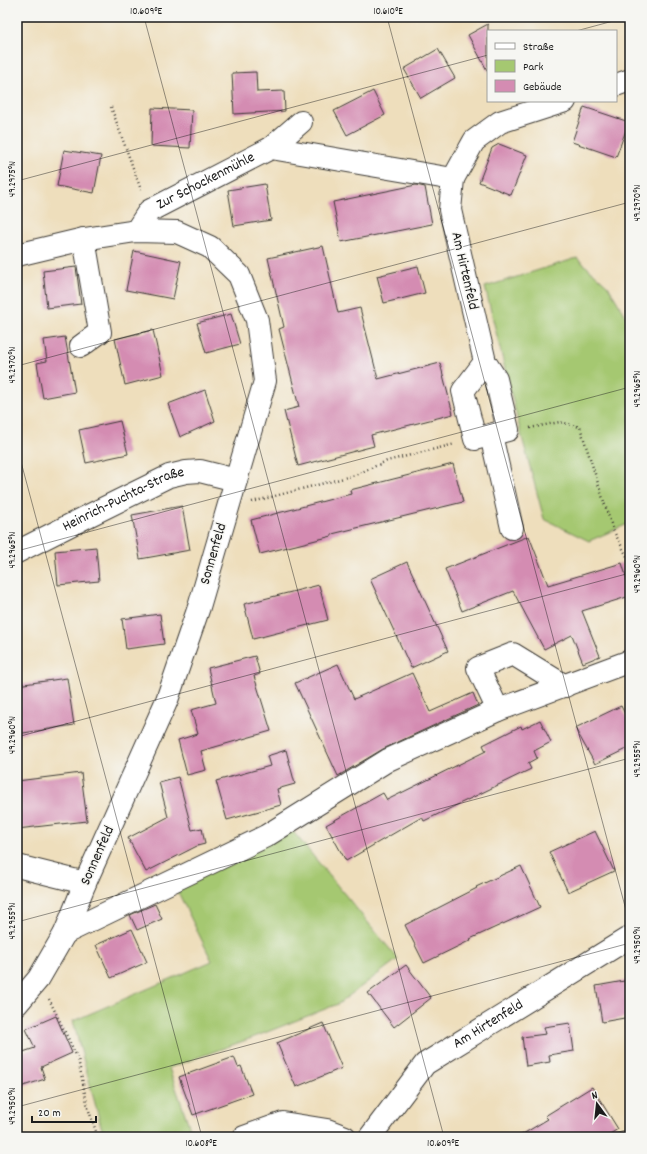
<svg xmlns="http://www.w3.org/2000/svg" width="647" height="1154" font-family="Dekko,sans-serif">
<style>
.green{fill:#a5c871;stroke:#607246}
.building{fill:#d48cb2}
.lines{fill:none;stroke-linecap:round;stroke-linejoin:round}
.minor-casing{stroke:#3c3934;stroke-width:24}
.path{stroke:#3c3934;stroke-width:2.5;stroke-dasharray:1 3;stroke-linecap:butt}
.minor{stroke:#fff;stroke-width:22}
.ticks{fill:none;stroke:#1c1c1c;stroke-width:1;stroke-opacity:0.45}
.labels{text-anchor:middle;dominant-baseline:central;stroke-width:3;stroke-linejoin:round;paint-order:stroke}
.street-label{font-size:15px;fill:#1c1c1c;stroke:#f6f6f2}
.neatline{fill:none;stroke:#1c1c1c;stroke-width:1.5}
.ticks-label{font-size:10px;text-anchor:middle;fill:#1c1c1c}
</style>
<rect width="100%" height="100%" fill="#f6f6f2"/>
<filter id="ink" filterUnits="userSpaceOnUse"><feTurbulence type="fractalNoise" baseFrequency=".025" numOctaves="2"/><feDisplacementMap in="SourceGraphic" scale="8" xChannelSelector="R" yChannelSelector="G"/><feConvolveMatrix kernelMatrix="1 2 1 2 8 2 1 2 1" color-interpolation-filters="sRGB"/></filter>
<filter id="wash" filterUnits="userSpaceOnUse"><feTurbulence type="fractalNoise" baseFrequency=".012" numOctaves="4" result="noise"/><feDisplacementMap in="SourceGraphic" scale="16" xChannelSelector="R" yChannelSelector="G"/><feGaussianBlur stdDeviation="0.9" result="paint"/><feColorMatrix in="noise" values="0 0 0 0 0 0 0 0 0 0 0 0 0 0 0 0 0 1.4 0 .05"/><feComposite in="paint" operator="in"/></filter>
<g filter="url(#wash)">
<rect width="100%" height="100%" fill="#eedebc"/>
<path class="green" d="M577 258 608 286 630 324V523L589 541 544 519 520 430 485 287Z
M291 829 398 959 338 1004 257 1036 169 1068 193 1137H104L73 1021 212 961 176 888Z"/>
<g id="blocks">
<path class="building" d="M488 24V72L468 35Z
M438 49 455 78 421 98 404 69Z
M256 72 257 92 284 91 285 111 234 114 232 73Z
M373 91 385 115 347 135 334 111Z
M584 107 629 122 616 157 572 142Z
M152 108 192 110 190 148 151 146Z
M499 144 527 155 511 195 479 182 492 148Z
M64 150 101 156 94 193 57 186Z
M265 184 271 220 234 226 228 190Z
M416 185 425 187 432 224 341 242 333 202Z
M323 246 338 313 360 308 378 379 440 363 453 414 371 435 374 446 298 466 284 411 299 407 279 329 284 327 268 258Z
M134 251 181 261 173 299 126 290Z
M418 266 425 293 384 303 377 276Z
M76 267 81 304 47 308 43 271Z
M231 314 240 344 206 353 197 323Z
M153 330 163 375 125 385 115 339Z
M65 337 75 392 43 398 37 363 47 361 44 340Z
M205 390 215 421 180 437 168 404Z
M120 421 128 454 86 463 79 430Z
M453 464 463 502 332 534V536L260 554 251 520 351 494 350 490Z
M182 506 190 550 140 559 132 515Z
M529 536 548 585 622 563 630 589V596L582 611 600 656 583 663 572 635 544 649 513 591 462 611 445 569Z
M96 547 99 581 58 585 55 551Z
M407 562 448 651 411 668 370 579Z
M319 585 328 620 253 639 244 604Z
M160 614 164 644 126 649 122 619Z
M255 656 260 674 254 676 271 731 201 751 206 770 187 775 178 740 198 734 191 710 216 703 208 668Z
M338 664 354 699 412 673 430 712 473 693 478 705 383 749 338 776 295 683Z
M67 678 74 725 17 734V685Z
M621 706 630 724V747L595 764 575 728Z
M540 720 551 742 534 751 537 758 528 763 531 769 424 821 422 817 346 861 326 825 383 793 387 800 486 751 483 745 521 726 522 729Z
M286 750 295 784 277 789 281 805 227 820 216 781 270 766 267 756Z
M81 773 87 821 17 829V781Z
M178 777 192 830 202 828 205 844 197 846 146 872 128 838 168 817 159 782Z
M595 831 614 871 568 892 549 852Z
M521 866 540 907 470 939 471 940 424 963 405 925 477 888 476 887Z
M155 904 162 919 137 930 130 915Z
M132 929 147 962 111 978 96 945Z
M406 965 431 998 394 1027 368 993Z
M630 980V1017L602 1022 596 986Z
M56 1016 72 1053 41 1067 45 1079 17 1088V1054L35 1048 26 1029Z
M323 1023 342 1068 296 1087 277 1043Z
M570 1023 574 1051 549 1055 550 1062 526 1066 522 1037 546 1034 544 1027Z
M234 1057 238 1067 241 1066 252 1094 193 1115 179 1077Z
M592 1087 618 1129 605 1137H518L548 1119 545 1116Z"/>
</g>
</g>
<g filter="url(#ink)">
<use href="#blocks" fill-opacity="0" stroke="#3c3934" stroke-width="1"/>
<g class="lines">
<defs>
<g id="minor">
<path d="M616 85 630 80"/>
<path d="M271 148 453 179"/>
<path id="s1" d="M136 231 149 211 271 148 301 122"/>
<path d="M17 255 84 239 136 231 177 232 210 247 239 275 257 320 265 381 199 607 167 700 85 883 65 933 39 978 17 1004"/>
<path d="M81 346 100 332 84 239"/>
<path d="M485 362 463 391 475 439 508 430 496 379 485 362 450 210 453 179 474 141 500 122 565 101"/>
<path d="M491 435 512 528"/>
<path id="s2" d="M17 552 90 515 169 476 186 472 200 471 236 480"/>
<path d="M498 710 478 668 513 654 565 686"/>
<path d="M17 866 85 883"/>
<path d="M65 933 266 836 388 760 498 710 630 661"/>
<path d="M244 1137 283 1123 327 1130 345 1137"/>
<path id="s3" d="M370 1137 425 1064 630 937"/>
</g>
</defs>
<use href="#minor" class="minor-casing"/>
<path class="path" d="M111 107 141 190
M530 428 560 422 580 427 613 530 630 562
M252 502 355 475 387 461 455 444
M49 999 78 1059 88 1108 98 1137"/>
<use href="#minor" class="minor"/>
</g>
</g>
<path class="ticks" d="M144 17 444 1137M387 17 630 925M629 17 630 20M576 31 628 17M17 181 488 55M17 366 630 202M17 447 202 1137M17 551 630 387M17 737 630 573M17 922 630 758M17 1107 630 943M598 1137 630 1129"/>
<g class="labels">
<g class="street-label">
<text stroke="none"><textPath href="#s1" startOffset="88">Zur Schockenmühle</textPath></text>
<text transform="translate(464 271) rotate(77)">Am Hirtenfeld</text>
<text stroke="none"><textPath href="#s2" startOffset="119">Heinrich-Puchta-Straße</textPath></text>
<text transform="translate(214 554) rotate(-74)">Sonnenfeld</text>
<text transform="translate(98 856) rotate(-66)">Sonnenfeld</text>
<text stroke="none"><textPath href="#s3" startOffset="166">Am Hirtenfeld</textPath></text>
</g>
</g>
<rect width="647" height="1154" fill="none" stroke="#f6f6f2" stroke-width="44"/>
<rect x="487" y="30" width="130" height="72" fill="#f6f6f2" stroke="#9f9f9c"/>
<rect x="495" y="43" width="20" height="6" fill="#ffffff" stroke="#9f9f9c"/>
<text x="523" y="50" font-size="12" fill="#1c1c1c">Straße</text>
<rect x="495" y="60" width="20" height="12" fill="#a5c871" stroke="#9f9f9c"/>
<text x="523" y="70" font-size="12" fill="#1c1c1c">Park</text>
<rect x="495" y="80" width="20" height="12" fill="#d48cb2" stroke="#9f9f9c"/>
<text x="523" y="90" font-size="12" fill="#1c1c1c">Gebäude</text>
<g transform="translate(597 1104) rotate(345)" stroke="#f6f6f2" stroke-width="3" paint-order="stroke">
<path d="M0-3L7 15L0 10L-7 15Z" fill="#1c1c1c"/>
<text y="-6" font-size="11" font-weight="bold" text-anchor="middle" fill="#1c1c1c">N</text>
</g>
<path d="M32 1116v6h64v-6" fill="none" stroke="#1c1c1c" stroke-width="2"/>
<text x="38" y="1116" font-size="12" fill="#1c1c1c" stroke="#f6f6f2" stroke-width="3" paint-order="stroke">20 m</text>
<rect x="22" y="22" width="603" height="1110" class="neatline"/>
<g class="ticks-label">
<text x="146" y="14">10.609°E</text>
<text x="388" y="14">10.610°E</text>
<text transform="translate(11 179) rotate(-90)" y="4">49.2975°N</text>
<text transform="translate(636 203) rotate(-90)" y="4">49.2970°N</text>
<text transform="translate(11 365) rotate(-90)" y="4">49.2970°N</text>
<text transform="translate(636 389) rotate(-90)" y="4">49.2965°N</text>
<text transform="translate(11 550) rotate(-90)" y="4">49.2965°N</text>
<text transform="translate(636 574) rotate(-90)" y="4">49.2960°N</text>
<text transform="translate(11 735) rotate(-90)" y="4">49.2960°N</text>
<text transform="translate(636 759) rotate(-90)" y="4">49.2955°N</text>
<text transform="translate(11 921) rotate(-90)" y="4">49.2955°N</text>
<text transform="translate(636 945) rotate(-90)" y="4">49.2950°N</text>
<text transform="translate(11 1106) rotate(-90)" y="4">49.2950°N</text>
<text x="201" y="1146">10.608°E</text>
<text x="443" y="1146">10.609°E</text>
</g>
</svg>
